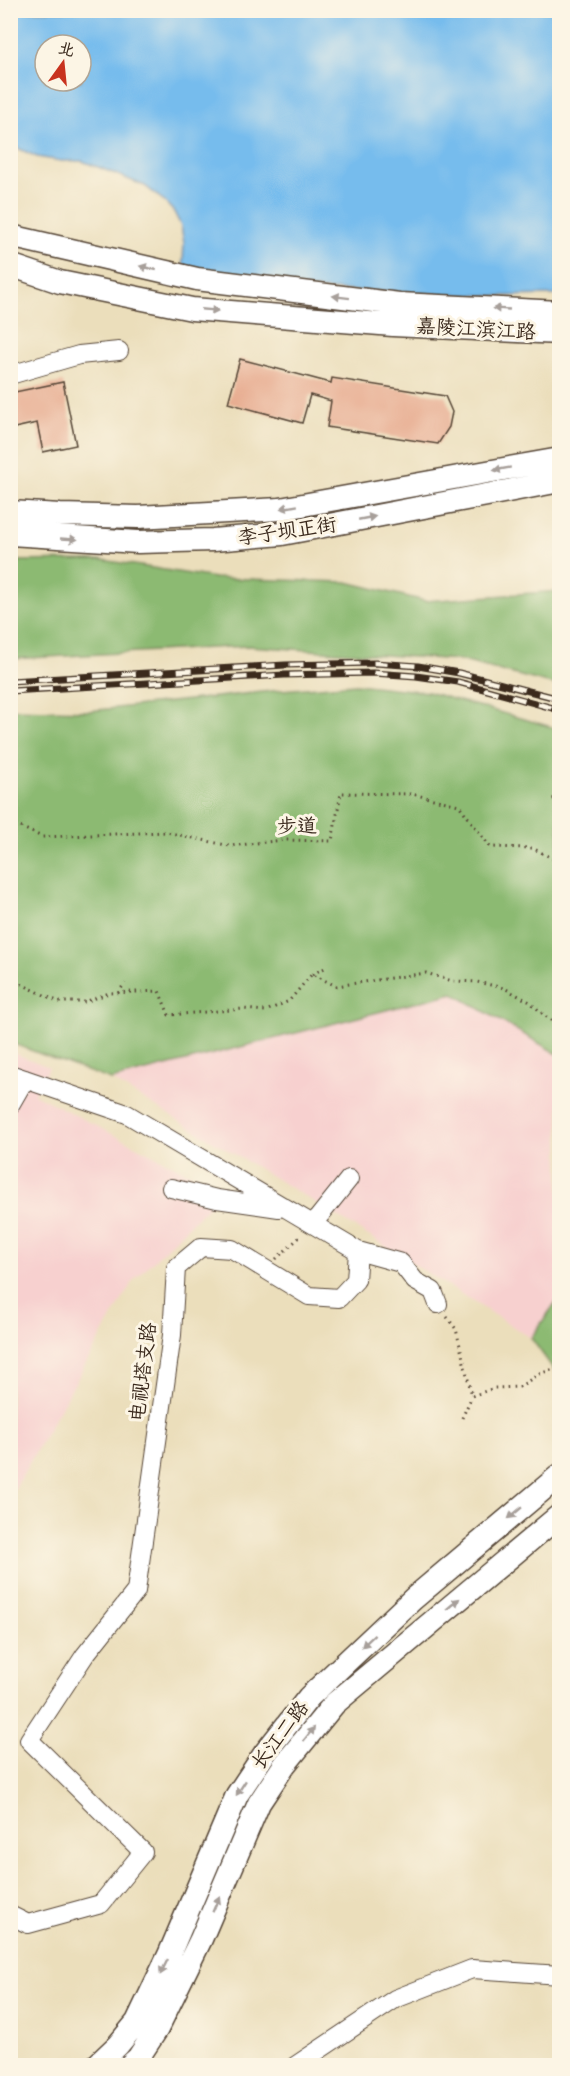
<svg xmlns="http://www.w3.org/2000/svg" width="570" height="2076" font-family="'Comic Neue','LXGW WenKai TC',sans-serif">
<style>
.built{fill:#f7d0cf}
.forest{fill:#8cba72;stroke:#647248;stroke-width:1.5}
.water{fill:#76bced;stroke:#587386;stroke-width:1.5;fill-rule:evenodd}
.building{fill:#e7ab8f}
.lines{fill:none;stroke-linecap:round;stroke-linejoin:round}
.minor-casing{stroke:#554536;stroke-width:20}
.major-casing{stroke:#554536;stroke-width:25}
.path{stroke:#554536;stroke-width:3;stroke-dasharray:1.5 4.5;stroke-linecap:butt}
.minor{stroke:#fff;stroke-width:18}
.major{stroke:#fff;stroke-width:22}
.rail-casing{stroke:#3b2a1e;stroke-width:7}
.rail{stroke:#fcf5e5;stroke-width:4.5;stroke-dasharray:14;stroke-linecap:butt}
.oneway{fill:#a79f9a}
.labels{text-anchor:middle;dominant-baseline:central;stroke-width:6;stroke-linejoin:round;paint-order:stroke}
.street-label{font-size:20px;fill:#3b2a1e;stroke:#fcf5e5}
</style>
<rect width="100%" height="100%" fill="#fcf5e5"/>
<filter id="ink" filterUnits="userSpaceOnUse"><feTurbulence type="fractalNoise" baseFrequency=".0167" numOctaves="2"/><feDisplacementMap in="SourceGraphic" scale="12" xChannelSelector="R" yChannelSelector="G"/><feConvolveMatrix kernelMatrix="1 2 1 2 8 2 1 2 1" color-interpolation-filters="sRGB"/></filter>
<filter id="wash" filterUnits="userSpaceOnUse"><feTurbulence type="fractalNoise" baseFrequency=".008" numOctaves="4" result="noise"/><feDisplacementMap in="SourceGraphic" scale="24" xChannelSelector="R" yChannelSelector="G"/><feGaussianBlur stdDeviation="1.35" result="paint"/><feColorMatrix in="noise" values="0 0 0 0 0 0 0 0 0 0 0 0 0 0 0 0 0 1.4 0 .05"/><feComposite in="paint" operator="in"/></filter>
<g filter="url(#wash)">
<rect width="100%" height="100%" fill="#ebdebb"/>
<path class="built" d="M453 993 559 1055V1298L531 1338 326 1209 111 1080Z
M11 1052 49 1067 34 1094 224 1191 133 1281 11 1495Z"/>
<path class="forest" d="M103 560 215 578 347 582 425 601 559 591V686L459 660 248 646 11 659V561Z
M356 684 428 692 559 729V1055L453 993 111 1080 11 1043V709L89 711 281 690Z
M559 1298V1377L531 1338Z"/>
<path class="water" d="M11 11H559V295L496 296 193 285 183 262 184 243 181 226 174 212 163 200 145 186 98 167 82 161H61L37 157 11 145ZM45 45H81V81H45Z"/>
<g id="blocks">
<path class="building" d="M240 359 331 383 332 378 445 396 452 412 449 427 438 444 327 427 331 401 310 395 302 423 228 403Z
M63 382 76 445 43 452 37 423 10 429V393Z"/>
</g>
</g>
<g filter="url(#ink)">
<use href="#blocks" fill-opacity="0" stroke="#554536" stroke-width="1.5"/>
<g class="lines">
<defs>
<path id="minor" d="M10 375 79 355 119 351
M10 1074 127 1114 358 1251 356 1280 339 1298 309 1296 232 1249 201 1247 176 1268 172 1335 136 1591 85 1655 29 1740 143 1852 101 1904 28 1924 10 1915
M10 1105 25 1079
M171 1188 217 1199 279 1208
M313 1224 349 1179
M358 1251 401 1263 415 1281 433 1291 438 1304
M295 2066 395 1999 472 1969 560 1975"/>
<path id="major" d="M10 236 197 279 399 304 560 312
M10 265 60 282 192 309 393 325 560 333
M10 512 60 515 138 517 280 509 560 459
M10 534 138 542 213 540 282 534 560 481
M96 2066 118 2045 137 2022 169 1955 237 1795 265 1753 309 1697 413 1599 560 1475
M129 2066 138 2058 157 2029 201 1939 259 1803 285 1764 334 1704 560 1515"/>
</defs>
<use href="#minor" class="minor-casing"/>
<use href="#major" class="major-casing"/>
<path class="path" d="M560 798 551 799 560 800
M10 822 42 837 166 832 230 846 284 840 332 841 341 793 412 794 459 805 490 847 532 848 560 862
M312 974 325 968
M10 981H15L59 1002H85L109 993 159 991 169 1015 243 1009 266 1011 289 1001 312 974 336 986 426 973 452 981 477 982 504 988 530 1002 545 1016 560 1025
M118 993 125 983
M276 1259 302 1235
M447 1317 456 1329 472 1396 494 1388 519 1387 539 1374 560 1367
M462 1418 472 1396"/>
<use href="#minor" class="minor"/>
<use href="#major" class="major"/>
<defs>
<path id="rail" d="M10 681 285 665 375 663 418 666 459 673 560 699
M10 691 284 675 373 673 416 676 458 682 560 710"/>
</defs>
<use href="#rail" class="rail-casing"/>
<use href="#rail" class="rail"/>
</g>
<defs><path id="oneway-solid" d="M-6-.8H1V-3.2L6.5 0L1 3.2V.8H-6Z" transform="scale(1.5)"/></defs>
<g class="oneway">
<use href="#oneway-solid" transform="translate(148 268) rotate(-167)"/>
<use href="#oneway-solid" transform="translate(341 297) rotate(-173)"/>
<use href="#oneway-solid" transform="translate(501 309) rotate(-177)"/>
<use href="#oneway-solid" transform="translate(210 310) rotate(5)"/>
<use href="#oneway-solid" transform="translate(502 469) rotate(170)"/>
<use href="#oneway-solid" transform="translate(289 507) rotate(170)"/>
<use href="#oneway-solid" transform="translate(367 518) rotate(-11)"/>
<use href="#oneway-solid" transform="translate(69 539) rotate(3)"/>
<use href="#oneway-solid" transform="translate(515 1513) rotate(140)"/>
<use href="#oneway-solid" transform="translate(453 1604) rotate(-40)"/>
<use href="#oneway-solid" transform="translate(368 1641) rotate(137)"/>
<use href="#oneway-solid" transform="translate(309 1734) rotate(-51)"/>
<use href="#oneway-solid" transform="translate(241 1788) rotate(123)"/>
<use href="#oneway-solid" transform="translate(216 1904) rotate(-67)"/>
<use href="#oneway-solid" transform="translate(164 1967) rotate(116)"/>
</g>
</g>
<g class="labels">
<g class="street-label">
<text transform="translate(476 329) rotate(3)">嘉陵江滨江路</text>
<text transform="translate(287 531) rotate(-8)">李子坝正街</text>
<text transform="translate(297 826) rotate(-1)">步道</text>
<text transform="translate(143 1372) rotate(-83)">电视塔支路</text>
<text transform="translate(280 1735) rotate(-53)">长江二路</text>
</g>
</g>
<rect width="570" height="2076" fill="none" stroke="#fcf5e5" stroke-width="36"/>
<g transform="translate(63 63) rotate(15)"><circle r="28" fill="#fcf5e5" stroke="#afa495" stroke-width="1.5"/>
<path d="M0-4.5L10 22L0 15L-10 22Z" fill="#c8321e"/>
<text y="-9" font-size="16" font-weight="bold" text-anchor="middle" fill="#3b2a1e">北</text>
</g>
</svg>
